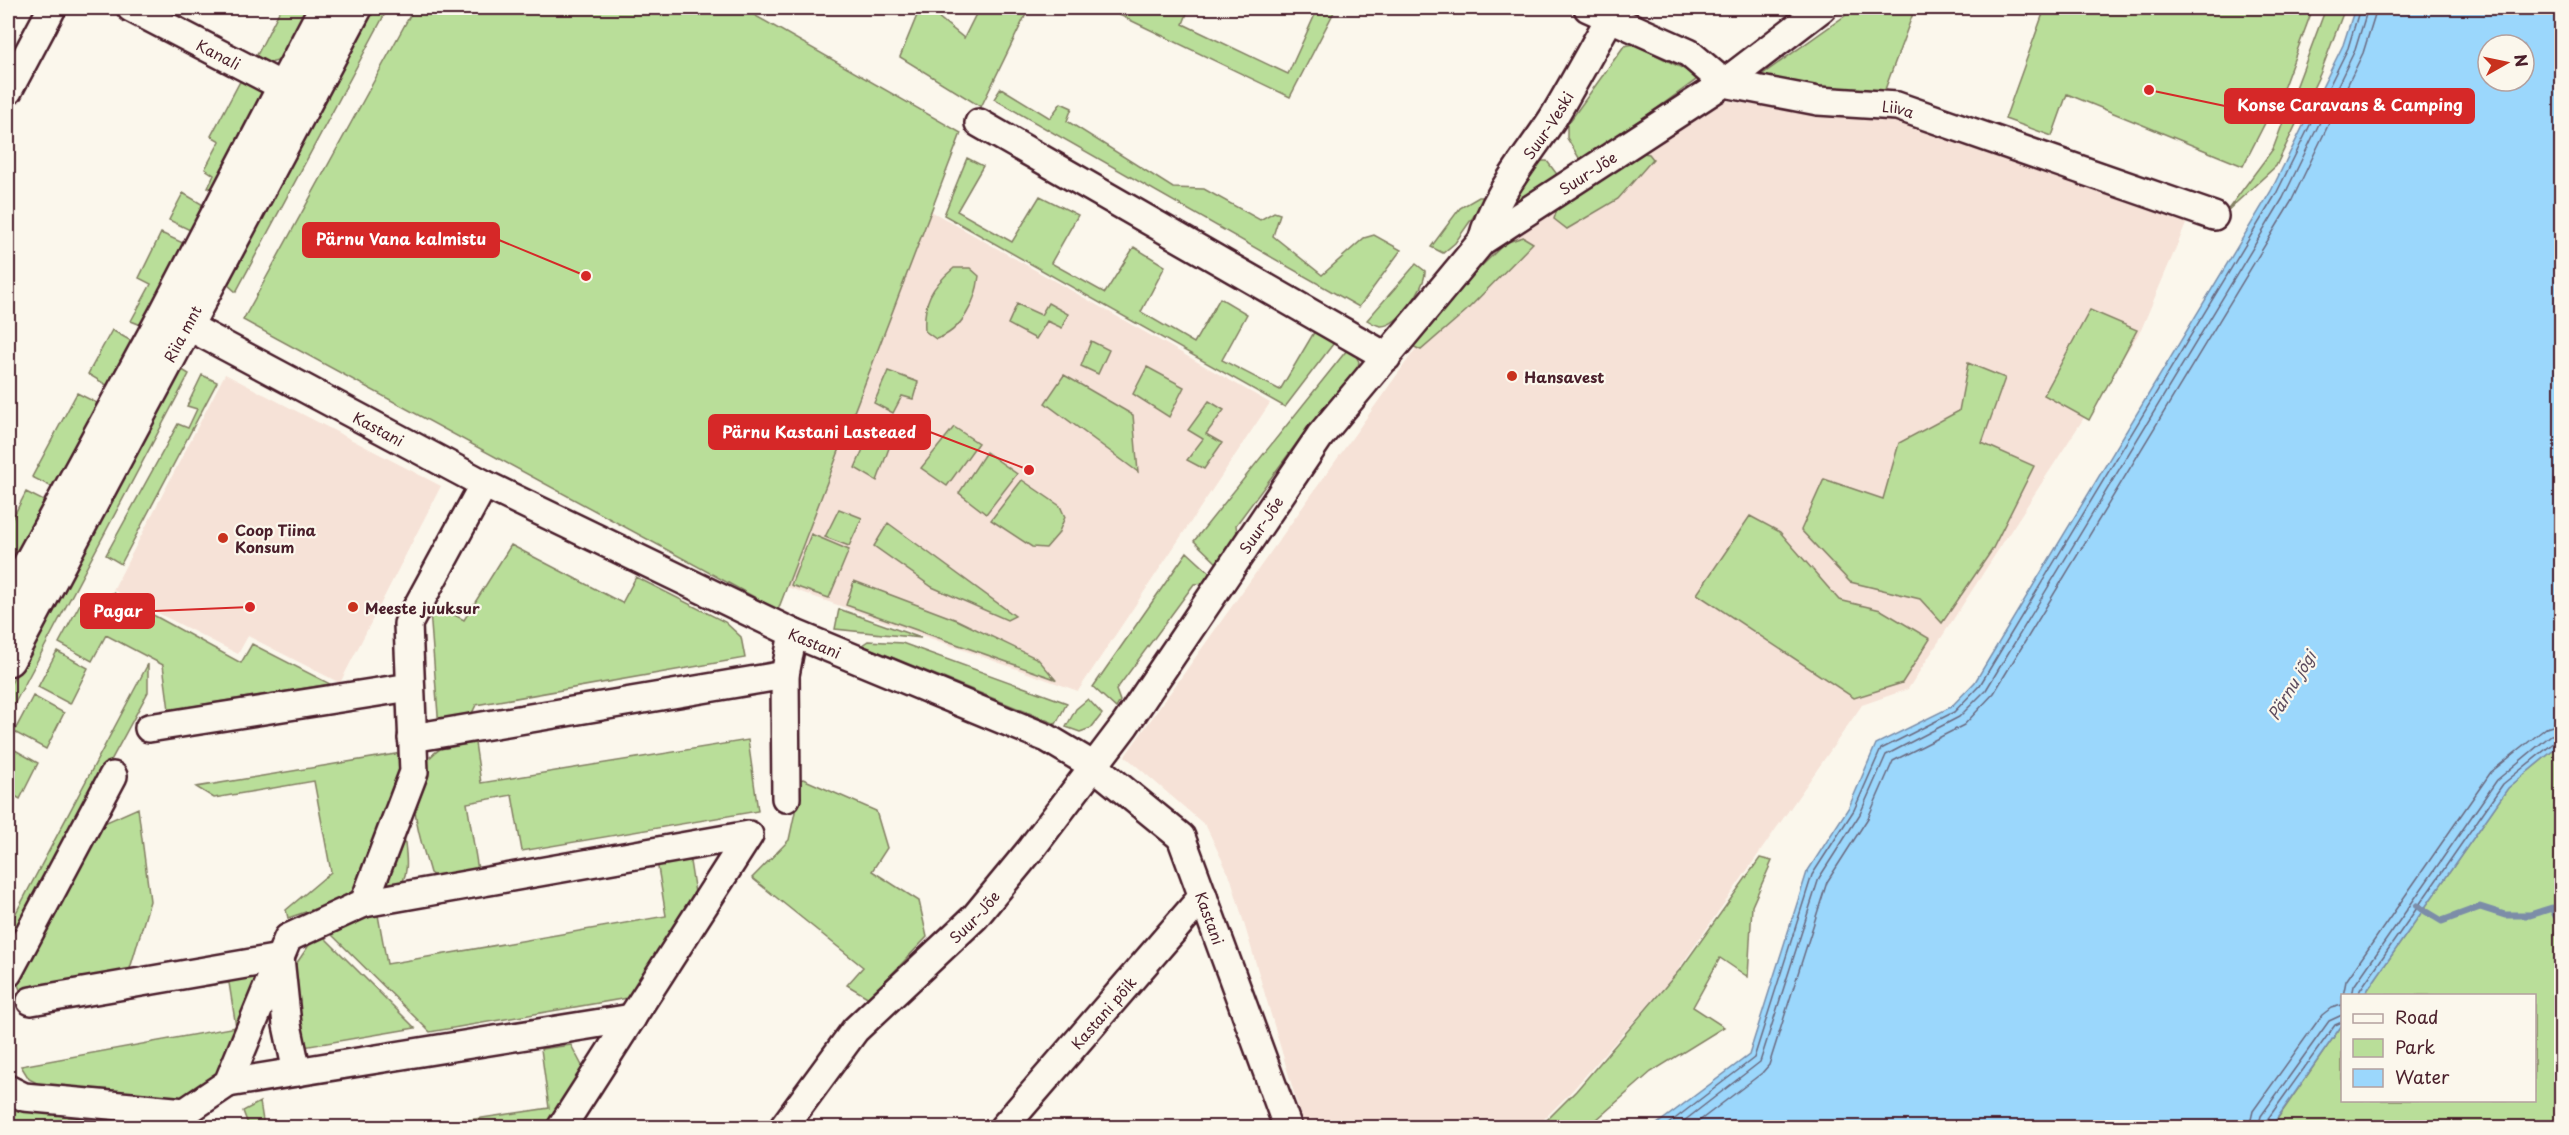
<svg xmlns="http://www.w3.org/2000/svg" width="2569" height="1135" font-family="'Playpen Sans',sans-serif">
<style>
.built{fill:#f6e2d7}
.green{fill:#b9de99;stroke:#827e62;stroke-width:1.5}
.water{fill:#9bd7fc;stroke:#7b8da8;stroke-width:1.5;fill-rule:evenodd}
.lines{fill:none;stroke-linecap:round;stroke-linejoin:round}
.shore{stroke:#6a697f;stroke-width:1.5}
.stream{stroke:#7b8da8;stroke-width:7}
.minor-casing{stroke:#4a1f2b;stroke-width:32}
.secondary-casing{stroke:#4a1f2b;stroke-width:38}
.minor{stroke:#fbf7ec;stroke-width:27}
.secondary{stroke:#fbf7ec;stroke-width:33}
.poi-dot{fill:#c8321e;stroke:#fbf7ec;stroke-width:2}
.labels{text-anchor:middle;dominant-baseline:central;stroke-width:4.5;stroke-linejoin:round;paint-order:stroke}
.street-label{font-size:15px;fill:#4a1f2b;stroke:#fbf7ec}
.poi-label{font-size:15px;font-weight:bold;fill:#4a1f2b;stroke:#fbf7ec;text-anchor:start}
.water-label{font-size:16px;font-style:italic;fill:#5e4d5f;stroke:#fbf7ec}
.leader{fill:none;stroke:#d62828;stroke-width:2}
.callout-dot{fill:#d62828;stroke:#fbf7ec;stroke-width:2}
.callout{fill:#d62828;stroke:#d62828;stroke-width:2}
.callout-label{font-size:16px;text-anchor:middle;font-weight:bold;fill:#fff}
</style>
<rect width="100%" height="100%" fill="#fbf7ec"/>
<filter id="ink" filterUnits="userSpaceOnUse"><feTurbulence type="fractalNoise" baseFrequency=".0167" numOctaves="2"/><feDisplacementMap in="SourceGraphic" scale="12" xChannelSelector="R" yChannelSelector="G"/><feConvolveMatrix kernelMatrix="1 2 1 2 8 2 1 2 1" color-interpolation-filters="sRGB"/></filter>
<g filter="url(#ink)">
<path class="built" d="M1722 100 1796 111 1889 115 2189 217 2141 330 1908 689 1862 705 1673 977 1570 1093 1536 1127H1304L1231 879 1206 826 1125 756 1469 274 1546 208Z
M931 211 1270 403 1078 691 787 587Z
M225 374 441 486 340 683 248 636 238 654 113 590Z"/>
<path class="green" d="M281 8H311L285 59 266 64 255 59Z
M375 8H388L236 292 226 283Z
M414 8H742L961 133 778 610 243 320Z
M920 8H927L964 38 979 8H1029L981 107 900 57Z
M1105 8H1189L1183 24 1288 74 1318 8H1336L1290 97Z
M1856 8H1915L1883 95 1787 88 1760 76Z
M2045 8H2313L2284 86 2243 166 2067 94 2052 136 2005 119Z
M2326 8H2345L2320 74 2276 166 2226 212 2273 149Z
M1634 44 1700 77 1582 163 1567 138V125L1624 46Z
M244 74 261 84 263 97 215 188H208L214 175 205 169 220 141 211 136Z
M1001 88 1050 118 1061 103 1072 108 1067 121 1173 188 1204 189 1260 220 1274 212 1280 214 1273 236 1322 275 1364 238 1374 235 1401 250 1359 307 994 99Z
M1643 153 1649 154 1653 159 1618 199 1567 229 1554 219 1557 209Z
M967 158 983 166 957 211 1012 242 1040 196 1078 215 1051 263 1105 293 1134 247 1165 266 1141 312 1194 343 1220 298 1247 314 1222 360 1280 390 1319 324 1340 335 1285 407 944 215Z
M1540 161H1547L1559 177 1500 218Z
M183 193 205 206 192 231 169 220Z
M1479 197H1487L1455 243 1443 253 1431 247 1460 208Z
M161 233 183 243 141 325 131 321 151 284 139 278Z
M1523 237 1533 243 1466 311 1421 350 1410 345 1441 306 1505 243Z
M1416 264 1425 271C1426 287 1398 328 1380 326 1376 325 1370 322 1367 320Z
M954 268H970L979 276C976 302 962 331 936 339L925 331C923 302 931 287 954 268Z
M1048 303 1068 314 1062 328 1047 321 1036 339 1008 324 1017 304 1041 315Z
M2090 310 2137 330 2089 420 2044 395Z
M112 330 133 342 108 386 88 374Z
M1091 341 1109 350 1098 374 1081 366Z
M1351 345 1359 362 1356 375 1319 432H1305L1236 525 1238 542 1220 566 1194 541Z
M1968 363 2005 378 1982 443 2034 466 1992 550 1942 623 1920 599 1850 582 1801 530 1824 479 1883 499 1899 443 1959 411Z
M1147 367 1184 387 1169 417 1133 394Z
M179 368 189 374 8 716V689Z
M888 371 918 382 913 399 902 396 893 413 874 403Z
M202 375 217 382 121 564 106 555 178 424 188 428 197 409 187 406Z
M1064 375 1133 415 1138 472 1045 403Z
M77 393 99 404 54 488 32 477Z
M1209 401 1224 410 1206 434 1222 443 1204 469 1187 460 1203 439 1188 430Z
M954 427 978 443 947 486 921 468Z
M869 435 889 448 877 481 855 468Z
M986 452 1017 474 986 514 959 493Z
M1022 480 1060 506 1065 517 1058 534 1046 548 1032 547 991 520Z
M26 492 46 502 8 575V527Z
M839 509 862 518 849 546 825 537Z
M1750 516 1780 532 1839 600 1881 610 1930 639 1902 683 1854 698 1697 594Z
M888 523 1015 616 1007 620 932 587 874 546Z
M811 534 849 550 829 598 791 585Z
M511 545 622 603 636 577 725 622 741 637 745 658 476 705 468 722 439 728 430 611 434 604 464 620Z
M1187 552 1212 575 1208 583 1194 584 1116 690 1120 701 1116 708 1093 687Z
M854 581 957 620 1038 659 1055 679 846 605Z
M113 593 241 663 252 644 330 684 169 710 163 665 106 635 92 661 59 643 80 604Z
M839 609 921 638 835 629Z
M868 641 902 643 1067 703 1056 724 862 645Z
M57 651 88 668 70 704 38 687Z
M148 664V692L8 951V928Z
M33 696 64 713 46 749 14 732Z
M1088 699 1102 714 1091 728 1080 732 1066 727 1076 709Z
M748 740 758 811 522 851 512 795 467 803 479 876 443 882 430 873C419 833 397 777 440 749L475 743 481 783Z
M2561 744V1127L2271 1128 2342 1025V1100H2534V996L2364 995 2508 788Z
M8 746 38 763 20 799 8 792Z
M402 753V776L361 885 338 901 288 918 286 910 331 872 314 781 214 798 196 787Z
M803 779 876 811 887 848 872 871 919 901 927 937 869 998 847 985 863 967 752 878 789 840 795 812 792 782Z
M138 808 150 901 129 972 20 990 17 982 102 824Z
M404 834C406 855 411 874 397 891L377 884Z
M689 855 697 906 639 996 430 1032 329 932 356 917 378 915 387 964 666 916 657 861Z
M1760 858 1772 861 1752 906 1748 977 1720 958 1693 1007 1724 1027 1651 1072 1588 1127H1540L1576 1091 1683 966Z
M323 936 415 1028 298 1048 290 973 309 945Z
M268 967 221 1077 182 1105 64 1097 29 1079 21 1066 236 1027 229 983 200 987 199 978Z
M571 1045 587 1075 554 1127 415 1128 549 1108 541 1049Z
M8 1094 64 1116 125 1127 18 1128 8 1123Z
M260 1102 264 1127H249L243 1111Z"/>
<path class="water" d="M2355 8H2561V744L2508 788 2364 995 2342 996V1025L2271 1127H1653L1749 1055 1807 872 1849 807 1876 744 1951 707 1975 682 2271 191 2343 45ZM2488 45H2524V81H2488Z"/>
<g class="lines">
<path class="shore" d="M2343 996 2346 981 2491 772 2546 728 2562 723
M2352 996 2354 986 2497 780 2551 735 2562 733
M2359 996 2360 990 2503 784 2556 741 2562 740
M1663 1128 1754 1058 1812 875 1854 810 1881 749 1954 712 1980 685 2276 194 2348 48 2360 8
M1675 1128 1760 1062 1819 878 1860 814 1886 755 1959 717 1986 690 2283 198 2355 50 2368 8
M1690 1128 1762 1073 1769 1065 1827 882 1868 818 1893 761 1964 725 1994 693 2291 202 2363 53 2377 8
M2249 1128 2253 1111 2322 1015 2331 1008 2342 1005
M2258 1128 2261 1116 2329 1021 2342 1015
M2266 1128 2267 1120 2335 1025 2342 1022"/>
<path class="stream" d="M2417 906 2442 921 2480 907 2505 915H2530L2552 908 2556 916 2562 915"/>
<defs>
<g id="minor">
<path id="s1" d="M131 8 303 97"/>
<path id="s2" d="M1588 8 1689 53 1724 83 1818 101 1897 106 2214 216"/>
<path d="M8 91 52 8"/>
<path d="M979 123 1387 357"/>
<path id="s3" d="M1482 241C1494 194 1527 158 1553 118 1573 85 1591 51 1610 18L1611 8"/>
<path id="s4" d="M169 316 484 484 793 633 1047 738 1094 766 1181 837 1288 1128"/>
<path d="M149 728 410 687"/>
<path d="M412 738 785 675"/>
<path d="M786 798 785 675 793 633"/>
<path d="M364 903 749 835 561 1128"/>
<path d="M8 973 113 776"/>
<path d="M31 1001 280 958 287 1025 297 1072"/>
<path d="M228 1083 632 1018"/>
<path d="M8 1089 24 1097 185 1112 228 1083 288 938 364 903 414 772 408 624 484 484"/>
<path id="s5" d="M783 1128 855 1030 975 917 1031 849 1125 725 1320 436 1482 241 1724 83 1822 8"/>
<path id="s6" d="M1003 1128 1203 896"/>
</g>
<g id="secondary">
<path d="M8 605 166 314 326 8"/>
<path id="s7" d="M8 659 355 8"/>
</g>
</defs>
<use href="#minor" class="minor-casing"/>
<use href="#secondary" class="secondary-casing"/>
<use href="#minor" class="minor"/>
<use href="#secondary" class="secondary"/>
</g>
</g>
<g class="poi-dot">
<circle cx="1512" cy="376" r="6"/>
<circle cx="223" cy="538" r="6"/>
<circle cx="353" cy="607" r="6"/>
</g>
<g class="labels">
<g class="street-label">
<text stroke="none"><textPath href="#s1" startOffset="99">Kanali</textPath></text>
<text stroke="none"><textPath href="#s2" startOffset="333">Liiva</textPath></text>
<text stroke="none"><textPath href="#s3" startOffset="134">Suur-Veski</textPath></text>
<text stroke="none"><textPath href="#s5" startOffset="1258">Suur-Jõe</textPath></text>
<text stroke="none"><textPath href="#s7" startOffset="369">Riia mnt</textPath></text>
<text stroke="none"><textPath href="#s4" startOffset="238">Kastani</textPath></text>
<text stroke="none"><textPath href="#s5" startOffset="772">Suur-Jõe</textPath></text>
<text stroke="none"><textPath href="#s4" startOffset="724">Kastani</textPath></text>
<text stroke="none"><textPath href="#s5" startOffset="286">Suur-Jõe</textPath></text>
<text stroke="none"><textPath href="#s4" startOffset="1228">Kastani</textPath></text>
<text stroke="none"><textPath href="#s6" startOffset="153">Kastani põik</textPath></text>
</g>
<g class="poi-label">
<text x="1524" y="376">Hansavest</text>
<text x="235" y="529">Coop Tiina<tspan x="235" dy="17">Konsum</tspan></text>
<text x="365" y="607">Meeste juuksur</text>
</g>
<g class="water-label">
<text transform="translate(2291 685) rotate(-59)">Pärnu jõgi</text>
</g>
</g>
<path class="leader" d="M2149 90L2225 106M586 276L499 240M1029 470L930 432M250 607L154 611"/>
<g class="callout-dot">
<circle cx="2149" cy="90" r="6"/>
<circle cx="586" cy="276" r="6"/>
<circle cx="1029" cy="470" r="6"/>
<circle cx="250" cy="607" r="6"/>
</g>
<g class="callout">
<rect x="2225" y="89" width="249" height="34" rx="6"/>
<rect x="303" y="223" width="196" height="34" rx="6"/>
<rect x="709" y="415" width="221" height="34" rx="6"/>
<rect x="81" y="594" width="73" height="34" rx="6"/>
</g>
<g class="callout-label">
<text x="2350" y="111">Konse Caravans &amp; Camping</text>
<text x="401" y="245">Pärnu Vana kalmistu</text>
<text x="819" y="438">Pärnu Kastani Lasteaed</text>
<text x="118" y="617">Pagar</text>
</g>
<rect width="2569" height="1135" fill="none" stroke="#fbf7ec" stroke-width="30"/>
<rect x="15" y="15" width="2539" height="1105" fill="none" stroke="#4a1f2b" stroke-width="2" filter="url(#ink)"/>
<rect x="2341" y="994" width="195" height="108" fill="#fbf7ec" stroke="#b4a19f" stroke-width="1.5"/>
<rect x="2353" y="1014" width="30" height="9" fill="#fbf7ec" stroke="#b4a19f" stroke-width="1.5"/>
<text x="2395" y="1024" font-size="18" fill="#4a1f2b">Road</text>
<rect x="2353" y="1039" width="30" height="18" fill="#b9de99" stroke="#b4a19f" stroke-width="1.5"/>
<text x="2395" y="1054" font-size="18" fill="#4a1f2b">Park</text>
<rect x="2353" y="1069" width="30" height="18" fill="#9bd7fc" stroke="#b4a19f" stroke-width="1.5"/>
<text x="2395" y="1084" font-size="18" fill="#4a1f2b">Water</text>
<g transform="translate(2506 63) rotate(81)"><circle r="28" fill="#fbf7ec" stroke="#b4a19f" stroke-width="1.5"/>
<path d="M0-4.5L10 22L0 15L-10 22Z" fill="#c8321e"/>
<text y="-9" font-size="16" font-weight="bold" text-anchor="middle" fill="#4a1f2b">N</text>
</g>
</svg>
